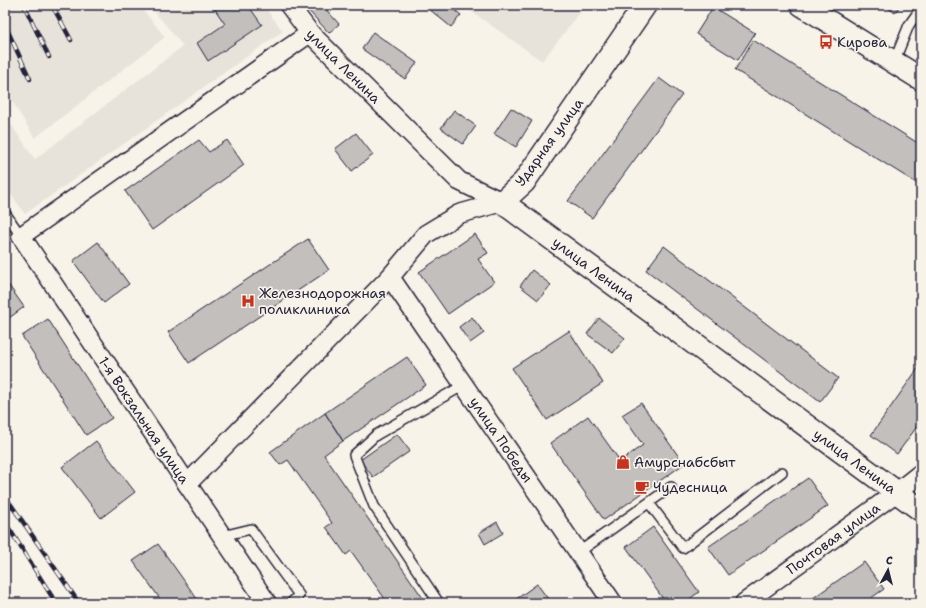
<svg xmlns="http://www.w3.org/2000/svg" width="926" height="608" font-family="'Shantell Sans',sans-serif">
<style>
.built{fill:#e7e3db}
.building{fill:#c2bfbd;stroke:#22223b}
.lines{fill:none;stroke-linecap:round;stroke-linejoin:round}
.lane-casing{stroke:#22223b;stroke-width:12}
.street-casing{stroke:#22223b;stroke-width:21}
.secondary-casing{stroke:#22223b;stroke-width:25}
.lane{stroke:#f7f3e8;stroke-width:9}
.street{stroke:#f7f3e8;stroke-width:18}
.secondary{stroke:#f7f3e8;stroke-width:22}
.rail-casing{stroke:#22223b;stroke-width:4.5}
.rail{stroke:#f7f3e8;stroke-width:3;stroke-dasharray:9;stroke-linecap:butt}
.labels{text-anchor:middle;dominant-baseline:central;stroke-width:3.5;stroke-linejoin:round;paint-order:stroke}
.poi-label{font-size:14px;fill:#22223b;stroke:#f7f3e8;text-anchor:start}
.street-label{font-size:14px;fill:#22223b;stroke:#f7f3e8}
</style>
<rect width="100%" height="100%" fill="#f7f3e8"/>
<filter id="ink" filterUnits="userSpaceOnUse"><feTurbulence type="fractalNoise" baseFrequency=".025" numOctaves="2"/><feDisplacementMap in="SourceGraphic" scale="8" xChannelSelector="R" yChannelSelector="G"/><feConvolveMatrix kernelMatrix="1 2 1 2 8 2 1 2 1" color-interpolation-filters="sRGB"/></filter>
<g filter="url(#ink)">
<path class="built" d="M5 5H139L165 37 35 138 5 90Z
M149 5H263L283 31 25 214 5 186V116L35 159 183 46Z
M462 5H586L542 61Z"/>
<path class="building" d="M212 5H248L262 25 208 61 197 43 225 24Z
M313 5H322L339 24 329 33 308 10Z
M433 5H449L461 15 451 27 429 9Z
M884 5H900L895 13Z
M713 7 755 33 738 60 696 34Z
M373 32 417 63 405 79 362 49Z
M753 40 921 145V186L735 70Z
M659 78 682 95 592 218 568 201Z
M511 108 532 121 516 147 494 134Z
M454 110 476 126 463 144 441 128Z
M356 133 373 155 352 171 335 149Z
M199 140 209 152 227 140 244 165 152 230 125 191Z
M475 234 488 253 478 259 494 282 448 314 419 272Z
M308 239 329 270 189 363 168 332Z
M98 242 129 284 104 303 73 261Z
M664 246 838 378 820 402 646 270Z
M532 270 551 285 538 300 520 286Z
M5 280 24 307 5 321Z
M472 317 484 333 470 343 459 327Z
M599 318 625 338 613 353 587 334Z
M48 319 112 418 86 435 22 336Z
M569 331 603 383 547 420 512 368Z
M407 357 426 385 343 441 325 413Z
M921 364V421L897 454 871 435Z
M641 403 684 464 604 520 550 443 588 416 620 461 643 445 622 415Z
M325 413 343 441 324 455 425 601 422 603H388L351 551 346 555 326 527 332 523 288 460 280 465 270 452Z
M397 434 410 451 373 477 360 460Z
M96 441 135 492 101 518 62 467Z
M808 478 828 506 728 575 708 547Z
M497 522 503 533 485 544 479 533Z
M653 527 699 592 684 603H666L626 547Z
M158 544 200 603H163L133 561Z
M864 562 884 589 864 603H806Z
M537 584 551 603H511Z"/>
<g class="lines">
<defs>
<path id="lane" d="M894 62 909 25 921 8
M5 213 21 236
M649 503 683 548 782 472
M222 536 251 529 299 595 291 603
M579 552 671 487
M439 603 374 506 354 455 376 435 464 385"/>
<g id="street">
<path id="s1" d="M289 5 310 33 459 181 502 202"/>
<path id="s2" d="M390 277 613 603"/>
<path d="M187 484 390 277 426 234 459 214 502 202"/>
<path d="M267 603 21 236 310 33"/>
<path id="s3" d="M744 603 897 492 921 473"/>
</g>
<g id="secondary">
<path id="s4" d="M645 5 524 182 502 202 921 510"/>
<path d="M802 5 921 79"/>
</g>
</defs>
<use href="#lane" class="lane-casing"/>
<use href="#street" class="street-casing"/>
<use href="#secondary" class="secondary-casing"/>
<use href="#lane" class="lane"/>
<use href="#street" class="street"/>
<use href="#secondary" class="secondary"/>
<defs>
<path id="rail" d="M24 5 49 57
M52 5 71 40
M5 25 30 79
M5 496 79 603
M5 522 56 603"/>
</defs>
<use href="#rail" class="rail-casing"/>
<use href="#rail" class="rail"/>
</g>
</g>
<defs>
<symbol id="bus-bare" viewBox="-9 -9 18 18"><path d="M-5-6H5V4H4V6H2V4H-2V6H-4V4H-5ZM-3.5-4V0h7V-4ZM-3.5 1.2v1.5H-2V1.2ZM2 1.2v1.5H3.5V1.2Z" fill="#c8321e" stroke="#f7f3e8" stroke-width="2.5" paint-order="stroke"/></symbol>
<symbol id="hospital-bare" viewBox="-9 -9 18 18"><path d="M-5-5h3v3.5h4V-5h3V5h-3V1.5h-4V5h-3Z" fill="#c8321e" stroke="#f7f3e8" stroke-width="2.5" paint-order="stroke"/></symbol>
<symbol id="shop-bare" viewBox="-9 -9 18 18"><path d="M-5-2.5h2.3a2.7 3.5 0 0 1 5.4 0H5L5.5 6h-11ZM-1.5-2.5h3a1.5 2.3 0 0 0-3 0Z" fill="#c8321e" stroke="#f7f3e8" stroke-width="2.5" paint-order="stroke"/></symbol>
<symbol id="cafe-bare" viewBox="-9 -9 18 18"><path d="M-5.5-4.5H6V0H3Q3 3.5 0 3.5H-2.5Q-5.5 3.5-5.5 0ZM3-3.2v2h1.7v-2ZM-6 4.5H4V6H-6Z" fill="#c8321e" stroke="#f7f3e8" stroke-width="2.5" paint-order="stroke"/></symbol>
</defs>
<g fill-rule="evenodd">
<use href="#bus-bare" x="816" y="32" width="20" height="20"/>
<use href="#hospital-bare" x="238" y="291" width="20" height="20"/>
<use href="#shop-bare" x="613" y="452" width="20" height="20"/>
<use href="#cafe-bare" x="632" y="477" width="20" height="20"/>
</g>
<g class="labels">
<g class="poi-label">
<text x="837" y="42">Кирова</text>
<text x="259" y="293">Железнодорожная<tspan x="259" dy="16">поликлиника</tspan></text>
<text x="634" y="462">Амурснабсбыт</text>
<text x="653" y="487">Чудесница</text>
</g>
<g class="street-label">
<text stroke="none"><textPath href="#s1" startOffset="82">улица Ленина</textPath></text>
<text transform="translate(549 142) rotate(-54)">Ударная улица</text>
<text stroke="none"><textPath href="#s4" startOffset="358">улица Ленина</textPath></text>
<text transform="translate(144 420) rotate(56)">1-я Вокзальная улица</text>
<text stroke="none"><textPath href="#s2" startOffset="197">улица Победы</textPath></text>
<text stroke="none"><textPath href="#s4" startOffset="682">улица Ленина</textPath></text>
<text stroke="none"><textPath href="#s3" startOffset="110">Почтовая улица</textPath></text>
</g>
</g>
<rect width="926" height="608" fill="none" stroke="#f7f3e8" stroke-width="20"/>
<rect x="10" y="10" width="906" height="588" fill="none" stroke="#22223b" stroke-width="1.5" filter="url(#ink)"/>
<g transform="translate(888 570) rotate(7)" stroke="#f7f3e8" stroke-width="3" paint-order="stroke">
<path d="M0-3L7 15L0 10L-7 15Z" fill="#22223b"/>
<text y="-6" font-size="11" font-weight="bold" text-anchor="middle" fill="#22223b">С</text>
</g>
</svg>
